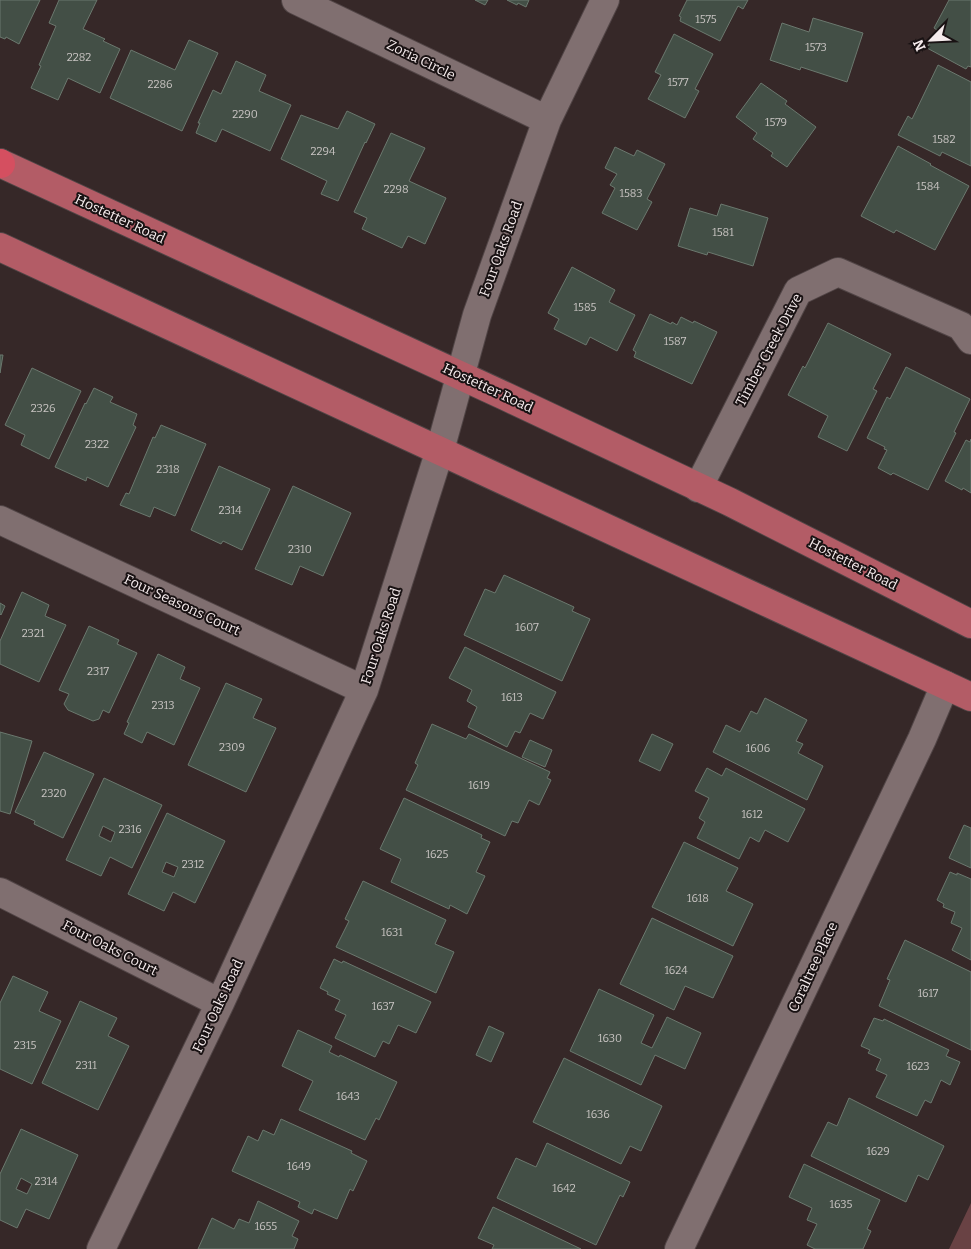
<svg xmlns="http://www.w3.org/2000/svg" width="971" height="1249" font-family="Bitter,serif">
<style>
.green{fill:#694244}
.building{fill:#434f46;stroke:#6b786e;fill-rule:evenodd}
.lines{fill:none;stroke-linecap:round;stroke-linejoin:round}
.minor-casing{stroke:#514546;stroke-width:30}
.major-casing{stroke:#514546;stroke-width:30}
.highway-casing{stroke:#514546;stroke-width:30}
.minor{stroke:#806f70;stroke-width:28}
.major{stroke:#b35c66;stroke-width:28}
.highway{stroke:#d54f60;stroke-width:28}
.labels{text-anchor:middle;dominant-baseline:central;stroke-width:4;stroke-linejoin:round;paint-order:stroke}
.number-label{font-size:11px;fill:#c8c4c2}
.street-label{font-size:14px;fill:#f5ebec;stroke:#191213}
</style>
<rect width="100%" height="100%" fill="#362828"/>
<path class="green" d="M971 1203V1249H949Z"/>
<path class="building" d="M0 0H40L19 44 6 37 5 39 0 37Z
M59 0H97L83 29 105 39 103 41 120 49 100 93 68 78 58 100 31 88 41 66 39 65 56 26 49 23Z
M475 0H488L485 5Z
M507 0H529L526 7 518 3 517 5Z
M687 0H748L743 9 738 6 720 41 680 21 681 17 679 16Z
M949 0H971V67L968 66 966 69 927 48 937 30 934 28Z
M813 18 863 33 847 82 801 67 800 70 770 60 782 23 809 32Z
M674 34 713 54 695 89 699 91 685 118 648 99 661 75 655 72Z
M189 40 218 53 182 131 110 98 131 50 175 70Z
M236 61 266 75 259 91 291 105 270 151 222 129 216 142 196 133 200 123H198L213 90 221 94Z
M938 65 971 82V166L942 152 940 156 898 135 908 116 912 119Z
M761 83 787 101 785 104 816 127 787 167 771 156 773 153 753 139 757 133 736 117Z
M347 111 375 124 366 143 365 142 338 201 321 194 327 181 281 159 301 115 338 129Z
M391 133 425 148 409 181 446 198 425 244 408 236 402 248 362 229 367 218 354 212Z
M898 146 931 164 930 165 969 186 935 250 896 230 894 233 861 216Z
M615 147 634 156 637 150 665 164 647 199 652 202 637 230 602 213 615 188 610 185 617 174 605 168Z
M721 204 768 218 753 266 708 252 707 255 678 246 690 208 717 216Z
M572 267 615 290 609 302 635 315 617 351 590 337 586 345 554 329 559 319 548 313Z
M650 314 671 324 672 322 677 325 681 317 693 323 694 321 717 332 692 384 634 357 636 352 633 350Z
M828 323 891 354 873 389 877 391 847 451 818 437 828 416 788 395 803 366 805 368Z
M0 355H3L0 373Z
M906 367 970 399 954 432 956 433 928 490 893 473 891 475 878 468 887 450 884 449 885 447 867 438 887 397 890 399Z
M32 368 81 391 49 459 21 445 25 435 5 425Z
M94 388 113 397 110 402 137 414 133 425 136 427 108 487 87 477 86 481 55 467 85 403 86 404Z
M161 425 206 444 175 516 154 507 150 517 120 505 126 493 129 494 153 437 155 438Z
M971 439V493L963 488 962 490 945 481 966 440 970 442Z
M219 466 270 489 242 550 223 541 221 544 191 530Z
M293 486 351 513 323 576 300 566 292 585 255 569Z
M504 575 574 607 572 611 590 619 562 681 464 635 485 589 495 593Z
M22 592 49 605 45 616 66 625 39 682 0 664V641Z
M0 603 5 606 1 615 0 614Z
M89 626 119 640 117 644 137 653 109 713 103 710 99 719 93 721 68 710 64 704 69 694 59 690Z
M465 647 556 692 543 719 530 713 520 733 515 731 507 747 468 727 477 707 467 701 472 690 449 678Z
M158 654 185 667 180 679 200 688 174 745 147 732 142 743 124 734 129 723 127 722Z
M226 683 262 699 253 718 276 728 246 792 188 765Z
M765 698 807 720 796 741 803 744 798 753 823 766 807 800 713 752 726 725 740 732 751 711 757 714Z
M432 724 466 739 469 734 550 772 547 778 551 780 539 805 529 800 518 823 512 821 505 836 406 790 418 765 415 763Z
M0 732 32 741 10 814 0 811Z
M652 734 673 744 660 771 639 761Z
M530 740 552 750 545 767 522 757Z
M44 752 94 774 63 838 34 824 35 821 15 812Z
M707 768 722 776 726 768 805 809 788 842 765 830 759 842 750 837 739 859 697 838 705 822 699 818 709 798 695 791Z
M104 778 162 805 132 868 110 857 101 876 66 860ZM103 826 115 832 111 842 99 836Z
M404 798 482 835 481 838 490 842 476 872 485 876 467 914 450 905 449 909 391 882 401 859 380 849Z
M167 813 225 841 195 903 173 892 164 911 128 894ZM166 862 178 867 174 877 162 872Z
M964 825 971 828V868L949 858Z
M684 842 738 868 726 891 753 904 733 946 652 907Z
M950 872 957 875V873L971 879V960L952 950 962 928 951 923 955 912 943 907 944 904 937 900Z
M363 881 446 920 435 944 454 952 436 993 336 947 349 921 345 919Z
M652 918 733 956 713 998 685 986 674 1010 620 984Z
M905 940 971 972V1050L879 1006 890 980 887 979Z
M334 959 342 963 343 961 431 1002 416 1033 398 1025 389 1044 383 1041 375 1057 335 1038 346 1015 335 1010 340 1000 327 994 328 992 320 988Z
M13 976 48 992 39 1011 61 1021 32 1084 0 1069V1003Z
M599 989 654 1015 641 1043 652 1048 667 1017 701 1033 685 1069 655 1055 641 1085 570 1051Z
M80 1001 117 1018 108 1036 129 1046 98 1110 42 1083Z
M874 1018 883 1021 884 1019 949 1050 946 1056 960 1062 950 1085 941 1080 931 1103 925 1100 917 1116 876 1097 887 1075 876 1070 881 1059 868 1053 870 1050 861 1046Z
M489 1026 504 1033 491 1062 476 1055Z
M298 1030 332 1046 329 1052 339 1057 340 1055 397 1082 379 1120 376 1118 365 1140 299 1110 313 1081 282 1066Z
M564 1058 662 1106 641 1151 630 1146 621 1164 533 1122Z
M849 1098 944 1146 928 1180 918 1175 906 1202 811 1156 828 1122 837 1126Z
M281 1119 352 1151 351 1153 367 1161 353 1191 350 1189 337 1219 314 1209 312 1214 298 1207 300 1202 232 1171 248 1136 258 1141 263 1130 274 1135Z
M21 1129 78 1155 49 1219 26 1209 17 1228 0 1220V1174ZM21 1178 32 1184 27 1194 16 1189Z
M547 1143 630 1182 623 1197 620 1195 596 1245 497 1198 516 1158 536 1167Z
M804 1164 880 1200 867 1229 871 1231 863 1249H815L807 1245 817 1224 807 1220 812 1208 789 1197Z
M258 1201 299 1221 292 1236 298 1239 294 1249H198L212 1218 234 1229 239 1219 249 1223Z
M493 1207 581 1249H492L494 1245 478 1238Z"/>
<g class="lines">
<defs>
<path id="minor" d="M296 0 547 120
M698 488 798 291 838 272 961 326 971 340
M0 520 364 690
M0 892 220 1003
M101 1249 220 1003 364 690 440 450 477 315 547 120 605 0
M679 1249 922 739 945 685"/>
<path id="major" d="M0 163 507 397 730 502 971 624
M0 247 971 697"/>
<path id="highway" d="M0 163 1 164"/>
</defs>
<use href="#minor" class="minor-casing"/>
<use href="#major" class="major-casing"/>
<use href="#highway" class="highway-casing"/>
<use href="#minor" class="minor"/>
<use href="#major" class="major"/>
<use href="#highway" class="highway"/>
</g>
<g class="labels">
<g class="number-label">
<text x="706" y="19">1575</text>
<text x="816" y="47">1573</text>
<text x="79" y="57">2282</text>
<text x="678" y="82">1577</text>
<text x="160" y="84">2286</text>
<text x="245" y="114">2290</text>
<text x="776" y="122">1579</text>
<text x="944" y="139">1582</text>
<text x="323" y="151">2294</text>
<text x="928" y="186">1584</text>
<text x="396" y="189">2298</text>
<text x="631" y="193">1583</text>
<text x="723" y="232">1581</text>
<text x="585" y="307">1585</text>
<text x="675" y="341">1587</text>
<text x="43" y="408">2326</text>
<text x="97" y="444">2322</text>
<text x="168" y="469">2318</text>
<text x="230" y="510">2314</text>
<text x="300" y="549">2310</text>
<text x="527" y="627">1607</text>
<text x="33" y="633">2321</text>
<text x="98" y="671">2317</text>
<text x="512" y="697">1613</text>
<text x="163" y="705">2313</text>
<text x="232" y="747">2309</text>
<text x="758" y="748">1606</text>
<text x="479" y="785">1619</text>
<text x="54" y="793">2320</text>
<text x="752" y="814">1612</text>
<text x="130" y="829">2316</text>
<text x="437" y="854">1625</text>
<text x="193" y="864">2312</text>
<text x="698" y="898">1618</text>
<text x="392" y="932">1631</text>
<text x="676" y="970">1624</text>
<text x="928" y="993">1617</text>
<text x="383" y="1006">1637</text>
<text x="610" y="1038">1630</text>
<text x="25" y="1045">2315</text>
<text x="86" y="1065">2311</text>
<text x="918" y="1066">1623</text>
<text x="348" y="1096">1643</text>
<text x="598" y="1114">1636</text>
<text x="878" y="1151">1629</text>
<text x="299" y="1166">1649</text>
<text x="46" y="1181">2314</text>
<text x="564" y="1188">1642</text>
<text x="841" y="1204">1635</text>
<text x="266" y="1226">1655</text>
</g>
<g class="street-label">
<text transform="translate(421 60) rotate(26)">Zoria Circle</text>
<text transform="translate(120 219) rotate(25)">Hostetter Road</text>
<text transform="translate(501 249) rotate(-70)">Four Oaks Road</text>
<text transform="translate(769 350) rotate(-62)">Timber Creek Drive</text>
<text transform="translate(488 388) rotate(25)">Hostetter Road</text>
<text transform="translate(853 564) rotate(27)">Hostetter Road</text>
<text transform="translate(182 605) rotate(25)">Four Seasons Court</text>
<text transform="translate(381 636) rotate(-72)">Four Oaks Road</text>
<text transform="translate(110 948) rotate(27)">Four Oaks Court</text>
<text transform="translate(813 967) rotate(-65)">Coraltree Place</text>
<text transform="translate(218 1006) rotate(-65)">Four Oaks Road</text>
</g>
</g>
<g transform="translate(931 40) rotate(246)" stroke="#191213" stroke-width="4" paint-order="stroke">
<path d="M0-4L9 19L0 12L-9 19Z" fill="#f5ebec"/>
<text y="-8" font-size="14" font-weight="bold" text-anchor="middle" fill="#f5ebec">N</text>
</g>
</svg>
